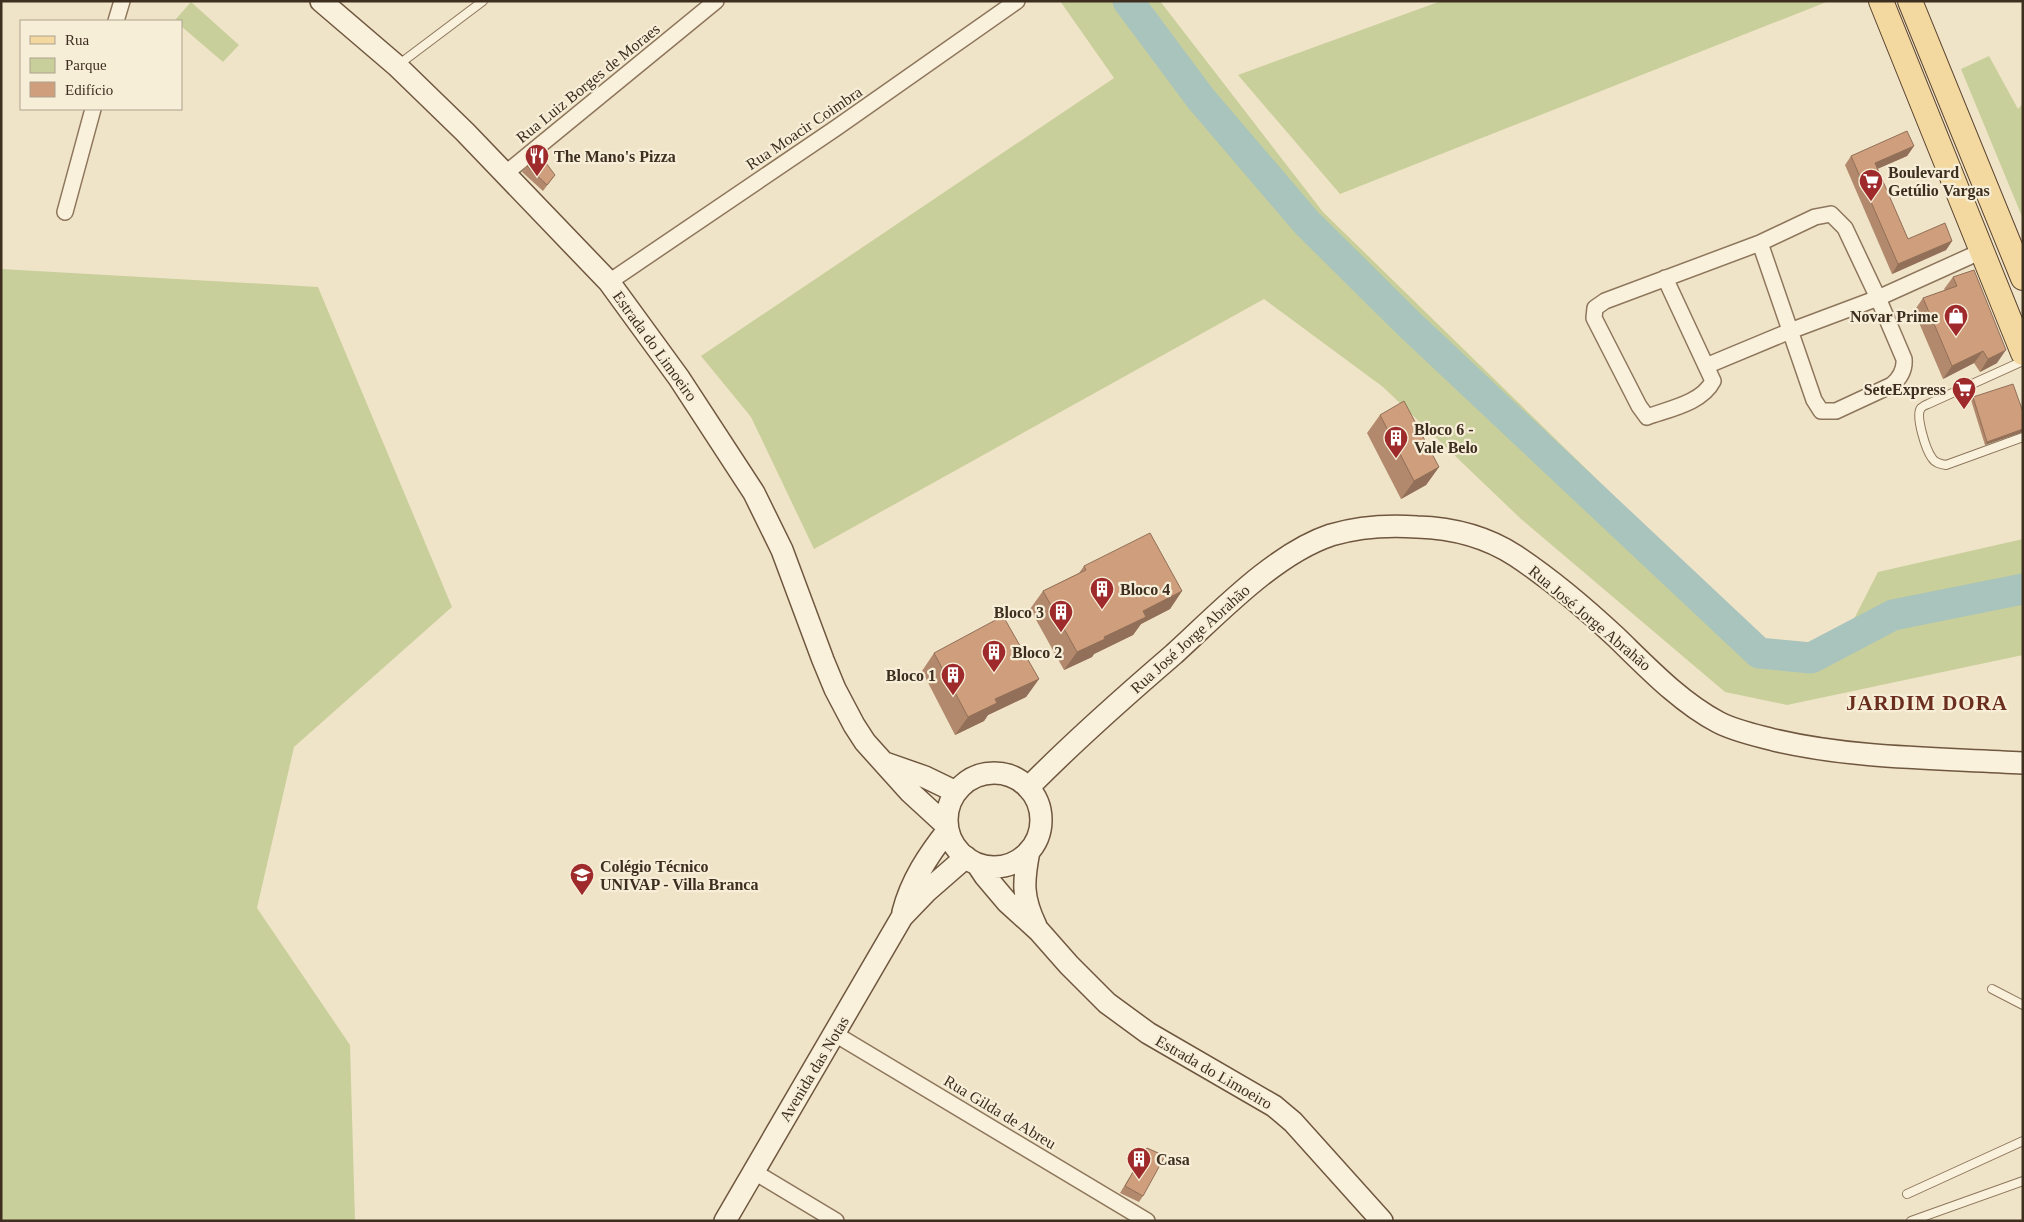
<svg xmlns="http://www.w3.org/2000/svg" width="2024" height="1222" font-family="Georgia,serif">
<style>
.green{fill:#c9cf9b}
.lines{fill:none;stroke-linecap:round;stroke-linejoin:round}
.river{stroke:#a9c4bc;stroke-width:31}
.lane-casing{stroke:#8d765c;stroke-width:10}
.street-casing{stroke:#8d765c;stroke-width:18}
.secondary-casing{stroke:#6f573f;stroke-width:24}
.primary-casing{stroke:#5b4430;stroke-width:26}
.lane{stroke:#faf1dc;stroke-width:8}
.street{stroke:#faf1dc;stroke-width:15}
.secondary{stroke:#faf1dc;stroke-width:21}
.primary{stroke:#f3d9a0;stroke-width:24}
.wall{fill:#b2896c}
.shaded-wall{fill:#916f58}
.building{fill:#cf9f7d;stroke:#916f58}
.labels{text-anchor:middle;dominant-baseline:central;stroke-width:4.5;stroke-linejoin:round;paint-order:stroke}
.street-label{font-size:16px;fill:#3d2e20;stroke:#f7eed8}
.poi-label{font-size:16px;font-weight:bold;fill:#3d2e20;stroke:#f7eed8;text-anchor:start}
.district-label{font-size:21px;font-weight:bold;letter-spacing:1px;fill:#6b2e1e;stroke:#f7eed8}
</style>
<rect width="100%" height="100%" fill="#f0e4c8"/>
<path class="green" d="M1060 1H1160L1323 212 1779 657 1804 672 1836 654 1878 572 2023 539V655L1787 705 1725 692 1521 519 1383 387 1264 299 814 549 751 417 701 356 1114 78Z
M1441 1H1829L1340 194 1238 75Z
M191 2 239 45 223 62 181 26V21L175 20Z
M1989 56 2018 109 2023 103V219L1961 69Z
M1 269 318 287 452 607 294 747 257 908 350 1045 355 1221H1Z"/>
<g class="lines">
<path class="river" d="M1128 1 1201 99 1307 223 1410 325 1759 653 1811 658 1893 615 2023 589"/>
<defs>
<path id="lane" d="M398 65 483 1
M2023 361 1928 404C1925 405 1923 406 1921 408 1915 416 1926 450 1932 458 1935 463 1940 464 1946 465L2023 437
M1992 989 2023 1005
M1907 1194 2023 1141
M1911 1221 2023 1181"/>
<path id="street" d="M116 21 122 1
M506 173 716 1
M65 212 93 109
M1760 243 1814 400 1821 411H1836L1892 385C1900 378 1905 370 1904 359L1878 298 1982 251
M1665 278 1713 381C1702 403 1669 409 1647 417L1639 406 1594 318 1595 308 1605 301 1760 243 1815 217 1831 214 1845 228 1878 298 1790 331 1706 366
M609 282 836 128 1017 1
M835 1034 1147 1221
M753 1171 836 1221"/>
<path id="secondary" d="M321 1 397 66 465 132 609 282 679 378 754 493 782 550 823 660 835 689 854 725 865 742 910 792 947 826
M885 763 925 777 956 792
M947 820a47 47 0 1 1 94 0a47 47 0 1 1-94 0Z
M1028 788C1074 741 1124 697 1174 654 1218 614 1274 554 1331 535 1358 527 1389 525 1417 527 1452 528 1487 537 1516 556 1552 580 1585 608 1616 637 1647 667 1680 702 1718 722 1735 731 1755 735 1774 740 1855 759 1940 758 2023 763
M1029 851C1023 882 1022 897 1036 926
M977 864 985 876 1007 902 1039 931 1069 965 1107 1003 1148 1033 1274 1106 1293 1122 1382 1221
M903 912C911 881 928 855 948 830
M725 1221 902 917 927 891 966 857"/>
<path id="primary" d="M1881 1 2023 353
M1910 1 2023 278"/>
</defs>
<use href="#lane" class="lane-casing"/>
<use href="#street" class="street-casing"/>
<use href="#secondary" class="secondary-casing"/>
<use href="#primary" class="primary-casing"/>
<use href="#lane" class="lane"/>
<use href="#street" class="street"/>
<use href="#secondary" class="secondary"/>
<use href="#primary" class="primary"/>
</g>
<path class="wall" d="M1914 146 1907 156 1877 169 1908 239 1952 241 1946 250 1892 274 1845 165 1851 156Z
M527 166 555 175 543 191 522 172Z
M1953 277 1997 363 1980 372 1974 363 1943 379 1914 311 1923 298 1945 290 1944 289Z
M1973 397 2021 432 1985 445 1971 400Z
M1380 415 1439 467 1426 485 1401 499 1367 433Z
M1084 566 1182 591 1170 609 1141 624 1133 635 1094 654 1092 657 1064 670 1030 609 1043 591 1079 573Z
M934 653 1039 679 1026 697 988 715 984 721 955 735 922 671Z
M1147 1148 1143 1196 1139 1202 1120 1193Z"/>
<path class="shaded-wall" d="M1914 146 1907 156 1868 173 1875 163Z
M1952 241 1946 250 1892 274 1898 264Z
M2006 350 1997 363 1980 372 1988 359Z
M1983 351 1974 363 1943 379 1952 366Z
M2023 429V432L1985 445 1987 442Z
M1439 467 1426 485 1401 499 1414 481Z
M1182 591 1170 609 1141 624 1133 635 1094 654 1092 657 1064 670 1077 652 1104 637 1143 611Z
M1039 679 1026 697 988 715 984 721 955 735 968 717 995 699Z"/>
<path class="building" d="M1907 131 1914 146 1875 163 1908 239 1945 223 1952 241 1898 264 1851 156Z
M540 155 555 175 547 185 527 166Z
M1974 270 2006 350 1988 359 1983 351 1952 366 1923 298 1957 286 1953 277Z
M2013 384 2023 412V429L1987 442 1973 397Z
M1404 401 1439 467 1414 481 1380 415Z
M1150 533 1182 591 1143 611 1146 617 1104 637 1105 639 1077 652 1043 591 1086 570 1084 566Z
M1003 616 1039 679 995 699 997 703 968 717 934 653Z
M1147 1148 1165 1156 1143 1196 1125 1186Z"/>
<defs>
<symbol id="restaurant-pin" viewBox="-11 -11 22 30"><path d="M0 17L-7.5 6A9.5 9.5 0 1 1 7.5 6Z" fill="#9e2a2b" stroke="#f7eed8"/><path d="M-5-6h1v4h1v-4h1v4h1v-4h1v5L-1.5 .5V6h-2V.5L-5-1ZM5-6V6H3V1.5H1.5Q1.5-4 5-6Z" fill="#fff"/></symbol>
<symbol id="supermarket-pin" viewBox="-11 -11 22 30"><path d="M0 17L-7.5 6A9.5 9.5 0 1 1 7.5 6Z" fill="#9e2a2b" stroke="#f7eed8"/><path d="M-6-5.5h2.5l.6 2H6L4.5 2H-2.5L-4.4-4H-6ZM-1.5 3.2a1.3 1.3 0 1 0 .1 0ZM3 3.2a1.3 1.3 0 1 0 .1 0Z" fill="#fff"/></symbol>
<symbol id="shop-pin" viewBox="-11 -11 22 30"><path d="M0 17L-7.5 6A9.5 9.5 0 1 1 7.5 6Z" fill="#9e2a2b" stroke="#f7eed8"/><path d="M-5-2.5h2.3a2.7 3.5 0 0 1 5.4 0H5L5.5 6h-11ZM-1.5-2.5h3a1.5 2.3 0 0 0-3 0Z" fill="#fff"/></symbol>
<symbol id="building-pin" viewBox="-11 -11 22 30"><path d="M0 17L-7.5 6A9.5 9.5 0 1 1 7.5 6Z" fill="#9e2a2b" stroke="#f7eed8"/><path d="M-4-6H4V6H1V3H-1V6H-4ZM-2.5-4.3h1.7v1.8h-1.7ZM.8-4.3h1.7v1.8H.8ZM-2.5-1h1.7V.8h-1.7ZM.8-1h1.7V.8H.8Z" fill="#fff"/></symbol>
<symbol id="university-pin" viewBox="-11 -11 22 30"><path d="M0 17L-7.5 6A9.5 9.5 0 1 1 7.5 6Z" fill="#9e2a2b" stroke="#f7eed8"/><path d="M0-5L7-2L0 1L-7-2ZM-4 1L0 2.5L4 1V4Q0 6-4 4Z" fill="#fff"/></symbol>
</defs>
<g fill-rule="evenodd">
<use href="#restaurant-pin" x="523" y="142" width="28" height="38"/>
<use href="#supermarket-pin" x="1857" y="167" width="28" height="38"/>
<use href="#shop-pin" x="1942" y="302" width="28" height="38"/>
<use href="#supermarket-pin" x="1950" y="375" width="28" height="38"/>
<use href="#building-pin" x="1382" y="424" width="28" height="38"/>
<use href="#building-pin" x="1088" y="575" width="28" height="38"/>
<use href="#building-pin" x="1047" y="598" width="28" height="38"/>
<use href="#building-pin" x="980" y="638" width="28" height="38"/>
<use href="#building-pin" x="939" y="661" width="28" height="38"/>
<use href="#university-pin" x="568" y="861" width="28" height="38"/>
<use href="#building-pin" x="1125" y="1145" width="28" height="38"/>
</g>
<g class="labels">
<g class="street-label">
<text transform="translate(588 83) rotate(-39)">Rua Luiz Borges de Moraes</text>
<text transform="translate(804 128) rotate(-34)">Rua Moacir Coimbra</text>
<text transform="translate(655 346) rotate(54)">Estrada do Limoeiro</text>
<text transform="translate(1590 618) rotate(40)">Rua José Jorge Abrahão</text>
<text transform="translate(1190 639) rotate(-42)">Rua José Jorge Abrahão</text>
<text transform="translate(814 1069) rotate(-59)">Avenida das Notas</text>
<text transform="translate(1214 1072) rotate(30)">Estrada do Limoeiro</text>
<text transform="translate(1000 1112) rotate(31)">Rua Gilda de Abreu</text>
</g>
<g class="poi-label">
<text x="554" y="156">The Mano's Pizza</text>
<text x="1888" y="172">Boulevard<tspan x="1888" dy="18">Getúlio Vargas</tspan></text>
<text x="1938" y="316" text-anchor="end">Novar Prime</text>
<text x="1946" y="389" text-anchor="end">SeteExpress</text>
<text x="1414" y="429">Bloco 6 -<tspan x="1414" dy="18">Vale Belo</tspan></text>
<text x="1120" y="589">Bloco 4</text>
<text x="1044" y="612" text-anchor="end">Bloco 3</text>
<text x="1012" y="652">Bloco 2</text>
<text x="936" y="675" text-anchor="end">Bloco 1</text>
<text x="600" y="866">Colégio Técnico<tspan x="600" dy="18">UNIVAP - Villa Branca</tspan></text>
<text x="1156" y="1159">Casa</text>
</g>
<g class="district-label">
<text x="1927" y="703">JARDIM DORA</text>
</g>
</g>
<rect width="2024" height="1222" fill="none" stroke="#3d2e20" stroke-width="5"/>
<rect x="20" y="20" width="162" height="90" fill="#f7eed8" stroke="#ada18e"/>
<rect x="30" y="36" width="25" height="8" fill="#f3d9a0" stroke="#ada18e"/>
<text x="65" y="45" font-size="15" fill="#3d2e20">Rua</text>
<rect x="30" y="58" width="25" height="15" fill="#c9cf9b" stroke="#ada18e"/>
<text x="65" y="70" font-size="15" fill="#3d2e20">Parque</text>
<rect x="30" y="82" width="25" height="15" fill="#cf9f7d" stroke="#ada18e"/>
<text x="65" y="95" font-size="15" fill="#3d2e20">Edifício</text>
</svg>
